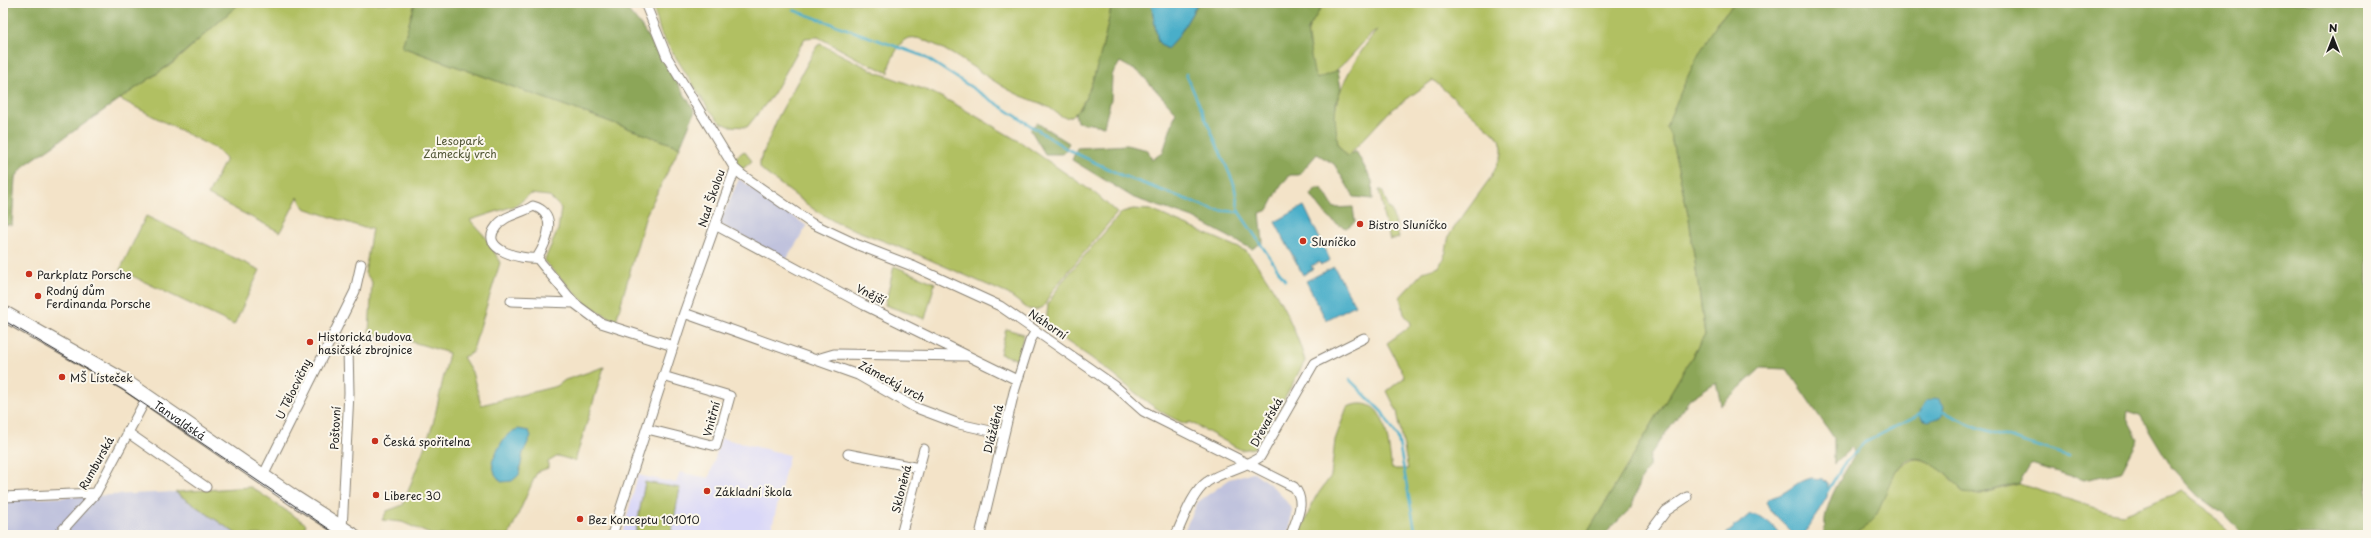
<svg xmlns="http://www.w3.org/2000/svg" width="2371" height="538" font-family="'Playpen Sans',sans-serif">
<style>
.built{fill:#d9d7f8}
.industrial{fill:#c0c2dd}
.green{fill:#b1c062;stroke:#666e3f}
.forest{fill:#8ca658;stroke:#54613a}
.water{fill:#49aec9;stroke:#326572}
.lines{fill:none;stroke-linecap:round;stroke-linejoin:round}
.stream{stroke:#49aec9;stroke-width:2.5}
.minor-casing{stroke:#888072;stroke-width:11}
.primary-casing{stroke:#888072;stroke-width:17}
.minor{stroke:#fff;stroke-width:9}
.primary{stroke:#fff;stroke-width:15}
.tram{stroke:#1c1c1c;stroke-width:1}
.poi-dot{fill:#c8321e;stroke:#fbf7ec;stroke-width:1.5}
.labels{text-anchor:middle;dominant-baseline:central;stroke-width:4;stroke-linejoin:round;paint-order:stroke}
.park-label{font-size:11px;fill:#505534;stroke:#fbf7ec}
.street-label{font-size:11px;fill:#1c1c1c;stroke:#fbf7ec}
.poi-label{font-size:11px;fill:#1c1c1c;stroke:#fbf7ec;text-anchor:start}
</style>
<rect width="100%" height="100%" fill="#fbf7ec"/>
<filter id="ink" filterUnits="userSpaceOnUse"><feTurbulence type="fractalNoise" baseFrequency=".025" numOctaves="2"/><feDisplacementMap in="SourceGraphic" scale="8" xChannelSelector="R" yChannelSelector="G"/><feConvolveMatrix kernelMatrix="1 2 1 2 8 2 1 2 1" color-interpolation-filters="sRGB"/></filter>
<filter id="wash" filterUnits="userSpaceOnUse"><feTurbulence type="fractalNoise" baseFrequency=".012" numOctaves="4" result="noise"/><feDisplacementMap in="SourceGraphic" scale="16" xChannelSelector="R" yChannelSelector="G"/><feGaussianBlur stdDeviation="0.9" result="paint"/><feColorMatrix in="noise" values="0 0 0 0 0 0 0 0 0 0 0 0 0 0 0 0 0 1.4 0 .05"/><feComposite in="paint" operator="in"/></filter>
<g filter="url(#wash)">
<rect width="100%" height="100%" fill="#f3e3c8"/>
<path class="built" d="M721 438 789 455 773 523V535H622L638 475 676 483 680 472 709 478Z"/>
<path class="industrial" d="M739 179 807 226 786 260 719 224Z
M1254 472 1278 491 1292 509 1290 527 1287 535H1182L1198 502 1230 479Z
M175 492 238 535H3V500Z"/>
<path class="green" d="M240 3H415L402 47 680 147 646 215 616 321 586 304 544 261 558 230 561 208 549 196 530 194 517 205 470 220 489 241 500 263 472 353 463 357 472 372 481 405 557 386 565 380 604 367 575 461 558 456 548 462V468L537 472 509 535H432L402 522 382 520 387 511 403 505 433 424 449 353 406 340H389L369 332 372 282 365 273 372 228H364L304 208 298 197 280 232 208 195 226 159 216 149 120 99 173 63Z
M652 3H1112C1108 25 1091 111 1069 117 1061 119 1056 112 1050 108 1038 101 1023 98 1011 91 990 81 930 33 909 38 901 40 899 47 895 53 892 60 888 64 889 73L860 60 818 37 805 38 773 95 747 127 729 126 720 122 708 108 661 34Z
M1324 3H1734L1717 23 1667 127 1671 137 1689 218 1705 335 1586 535H1299L1315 498 1331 476 1335 440 1347 407C1388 391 1387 442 1392 469H1408L1397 411 1387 391 1405 377 1387 343 1408 328 1411 323 1404 314 1400 297 1423 272 1439 267 1446 252 1449 235 1491 177 1502 154V147L1500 139 1433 80 1389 112 1347 157C1313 122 1353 60 1377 30 1362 39 1334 84 1315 78 1305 44 1301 31 1324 3Z
M820 44 876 72 931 92 955 104 1022 143 1097 195 1117 213 1053 290 1044 306 1036 310 1028 309 1008 294 912 252 837 223 816 211 764 172 760 167V161L778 117 817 46Z
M744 151 752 161 739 172 732 160Z
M1379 190H1382L1389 209H1391L1399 238 1390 240 1382 211H1384Z
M1133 209 1151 210 1246 251C1271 279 1295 325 1305 361L1278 410 1254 448 1241 450 1190 422 1186 424C1153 412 1126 383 1098 363 1080 349 1061 340 1046 324L1048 304 1061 283 1122 212Z
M146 216 260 270 234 325 120 270Z
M894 266 935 283 925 319 885 305Z
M1006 329 1024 334 1017 359 1000 354Z
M1916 459C1934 460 1947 475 1959 486 1963 490 1971 492 1976 495L2019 484 2109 512 2123 514 2182 491 2206 508 2230 535H1854C1880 518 1886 463 1916 459Z
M645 482 680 488 671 535H635Z
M251 487 306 524 302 535H238L175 492Z"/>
<path class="forest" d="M3 3H240L172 63 25 165 15 178 12 225 3 224Z
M415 3H622L641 26 695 111 680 147 402 47Z
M1112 3H1151L1158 42 1167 49 1178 37 1198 3H1324L1307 31 1314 73 1317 79 1338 70 1341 89 1336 102 1335 118 1338 145 1347 156 1356 151 1372 181 1373 199 1354 197 1334 164 1317 154 1299 175H1290L1281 185 1268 210 1260 213 1263 242 1252 249 1193 218 1134 198 1072 160 1077 148 1126 145 1148 150 1152 160 1163 152 1176 112 1140 73 1120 62 1112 75 1111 99 1104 126 1077 122 1075 113C1092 102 1108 25 1112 3Z
M1734 3H2368V535H2243L2223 513 2195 493 2182 479 2172 468 2140 415 2128 411 2127 418 2138 439 2121 472 2084 480 2031 464 2019 484C1999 486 1982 497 1962 493 1954 477 1949 476 1935 466 1891 435 1889 507 1870 523 1854 537 1845 535 1825 535 1821 506 1841 479 1855 455L1852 447 1834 464V438L1787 369 1761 368 1721 405 1716 382 1690 399 1650 455 1649 467 1639 483 1632 507 1604 535H1586L1705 335 1689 218 1671 137 1666 127C1685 82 1701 40 1734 3Z
M1037 123 1069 143 1063 154H1045L1030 129Z
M1316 188H1322L1334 208 1353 207 1355 222 1346 228C1329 222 1321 209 1311 195Z"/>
<path class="water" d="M1151 3H1198L1178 37 1167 49 1158 42Z
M1304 206 1330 260 1321 265 1319 262 1311 266 1313 269 1303 275 1275 222Z
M1334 267 1355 305 1326 320 1306 281Z
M1934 398 1939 399 1944 407 1942 417 1928 421 1922 419 1919 414 1926 401Z
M518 429 529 431 531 436 523 453 519 475 512 481 501 482 495 474 492 462C498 450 503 433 518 429Z
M1812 478 1823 479 1828 484 1827 497 1804 535H1795L1769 509 1766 502C1771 496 1777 497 1783 493 1794 487 1799 480 1812 478Z
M1750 514C1765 516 1771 524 1781 535H1725Z"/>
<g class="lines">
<path class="stream" d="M793 10 923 56 1067 149 1123 176 1215 210 1239 212
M1186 74 1234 184 1239 212 1285 280
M1350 380 1382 412 1398 438 1416 535
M1943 412 1976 427 2068 456
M1827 492 1843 465 1864 443 1922 413"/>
</g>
</g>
<g filter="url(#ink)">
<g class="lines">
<defs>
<path id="minor" d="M645 3 667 57 735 169 742 175 811 223 858 245 915 267 1000 306 1115 386 1143 411 1294 487C1307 502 1296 519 1291 535
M533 206C559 213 547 242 537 258 523 260 478 250 496 227 505 214 521 214 533 206Z
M715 225 864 305 1017 380
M537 258 574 303
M511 301 574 303 601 323 673 346
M684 313 858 375 914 407 959 424 1004 434
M332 336 348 348 349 393 342 530
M817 359 834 354 967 356
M647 429 716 446 730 396 663 376
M127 432 206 487
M848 454 919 468
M263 476 355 291 361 264
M3 497 96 493
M58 535 96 493 147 397
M612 535 684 313 735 169
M901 535 924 449
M980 535 1014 392 1030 341 1036 331
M1176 535C1184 518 1192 493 1207 482 1220 472 1244 468 1260 457L1314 363 1364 338
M1648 535 1666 511 1687 497"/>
<g id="primary">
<path id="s1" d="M3 313 125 382 294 498 352 535"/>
</g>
</defs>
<use href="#minor" class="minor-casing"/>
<use href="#primary" class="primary-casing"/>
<use href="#minor" class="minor"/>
<use href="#primary" class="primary"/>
<path class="tram" d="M3 320 123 390 338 535"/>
</g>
</g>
<g class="poi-dot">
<circle cx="1360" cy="224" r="4"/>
<circle cx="1303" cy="241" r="4"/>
<circle cx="29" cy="274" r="4"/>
<circle cx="38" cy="296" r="4"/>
<circle cx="310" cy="342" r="4"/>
<circle cx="62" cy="377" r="4"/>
<circle cx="375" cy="441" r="4"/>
<circle cx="707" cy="491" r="4"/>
<circle cx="376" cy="495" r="4"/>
<circle cx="580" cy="519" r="4"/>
</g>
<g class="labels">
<g class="park-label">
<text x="460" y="140">Lesopark<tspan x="460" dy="13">Zámecký vrch</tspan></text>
</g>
<g class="street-label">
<text transform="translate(711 198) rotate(-71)">Nad Školou</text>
<text transform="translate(871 294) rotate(27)">Vnější</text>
<text transform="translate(1048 324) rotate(34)">Náhorní</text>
<text transform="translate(892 381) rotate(28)">Zámecký vrch</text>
<text transform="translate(293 389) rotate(-64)">U Tělocvičny</text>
<text transform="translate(711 419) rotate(-75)">Vnitřní</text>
<text stroke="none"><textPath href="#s1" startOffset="207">Tanvaldská</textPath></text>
<text transform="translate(1266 422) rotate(-61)">Dřevařská</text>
<text transform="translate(335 428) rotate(-87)">Poštovní</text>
<text transform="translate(993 429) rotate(-76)">Dlážděná</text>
<text transform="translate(96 463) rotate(-61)">Rumburská</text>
<text transform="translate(901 489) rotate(-76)">Skloněná</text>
</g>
<g class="poi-label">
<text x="1368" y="224">Bistro Sluníčko</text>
<text x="1311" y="241">Sluníčko</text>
<text x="37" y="274">Parkplatz Porsche</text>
<text x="46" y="290">Rodný dům<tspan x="46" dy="13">Ferdinanda Porsche</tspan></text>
<text x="318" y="336">Historická budova<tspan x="318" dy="13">hasičské zbrojnice</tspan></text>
<text x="70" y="377">MŠ Lísteček</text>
<text x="383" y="441">Česká spořitelna</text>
<text x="715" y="491">Základní škola</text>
<text x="384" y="495">Liberec 30</text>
<text x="588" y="519">Bez Konceptu 101010</text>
</g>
</g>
<rect width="2371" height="538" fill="none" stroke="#fbf7ec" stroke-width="16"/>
<g transform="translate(2333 38)" stroke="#fbf7ec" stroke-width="3" paint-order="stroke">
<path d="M0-3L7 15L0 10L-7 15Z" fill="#1c1c1c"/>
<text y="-6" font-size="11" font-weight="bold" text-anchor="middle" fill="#1c1c1c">N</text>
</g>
</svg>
